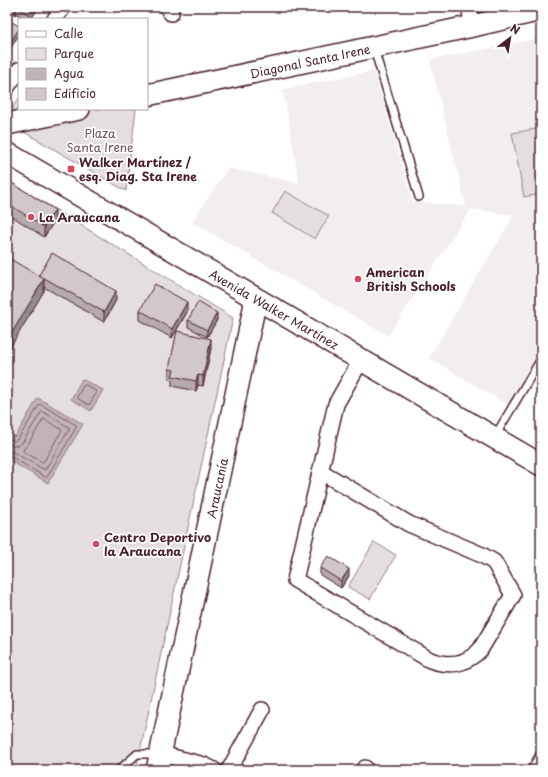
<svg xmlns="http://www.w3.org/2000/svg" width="548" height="777" font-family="'Playpen Sans',sans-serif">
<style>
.built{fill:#f2eeef}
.green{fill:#e5dee0;stroke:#987e86}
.water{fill:#c1b3b6;stroke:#91787e}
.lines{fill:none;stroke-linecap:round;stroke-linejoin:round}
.shore{stroke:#7a5a63;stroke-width:1}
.lane-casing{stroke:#4a1f2b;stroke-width:10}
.street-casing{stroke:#4a1f2b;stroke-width:18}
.secondary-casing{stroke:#4a1f2b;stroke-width:24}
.lane{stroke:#fff;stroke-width:7}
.street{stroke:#fff;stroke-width:15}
.secondary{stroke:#fff;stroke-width:21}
.wall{fill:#b5abaf;stroke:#4a1f2b}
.shaded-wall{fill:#938b8e;stroke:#4a1f2b}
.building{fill:#d2c7cb;stroke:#4a1f2b}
.poi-dot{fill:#d1495b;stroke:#fff;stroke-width:1.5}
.labels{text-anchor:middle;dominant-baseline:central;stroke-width:3.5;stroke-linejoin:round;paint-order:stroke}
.street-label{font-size:12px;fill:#4a1f2b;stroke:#fff}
.park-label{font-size:12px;fill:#714f58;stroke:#fff}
.poi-label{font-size:12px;font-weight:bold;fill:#4a1f2b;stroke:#fff;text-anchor:start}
</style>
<rect width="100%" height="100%" fill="#fff"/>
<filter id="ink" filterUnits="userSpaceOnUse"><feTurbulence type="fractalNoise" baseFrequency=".025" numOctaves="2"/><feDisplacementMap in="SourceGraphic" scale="8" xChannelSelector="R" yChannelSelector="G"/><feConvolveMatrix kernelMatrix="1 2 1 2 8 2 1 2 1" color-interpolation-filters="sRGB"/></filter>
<g filter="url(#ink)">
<path class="built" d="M541 38V371L518 411 429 358 514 215 471 209 388 336 192 222 228 168 299 183 283 89 374 71 413 202 466 206 430 60Z"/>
<path class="green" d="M19 98V109H136L126 191 7 122V116Z
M541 128V194L524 197 512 133Z
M7 180 233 318 136 770H7Z
M285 191 329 216 315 239 272 213Z
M374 542 396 555 370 599 348 587Z"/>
<path class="water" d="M82 379 103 390 91 411 71 399Z
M38 398 83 424 48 483 7 459V434L8 433 15 437Z"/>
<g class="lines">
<path class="shore" d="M84 385H86L97 392 89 405 77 398Z
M44 419 61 429 62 430 44 461 42 462 24 452 23 450 28 444Z
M7 437 14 441 18 439 40 404 76 425 77 426 47 477H45L10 456H7
M7 443C12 446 17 447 22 443L42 411 70 428 45 470 13 452 7 451"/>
<defs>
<path id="lane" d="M374 49 419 197
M495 436 541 359
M119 770 137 754H159
M531 770 541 753"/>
<path id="street" d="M167 7 171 13
M469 7 473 26
M55 19 63 7
M7 87 19 70
M320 471 409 524 482 555 494 562 513 595 480 650C465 665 450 667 430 660L295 580 336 404 361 360
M161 754 204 765 214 770
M229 770 262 710
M363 770 365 768"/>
<path id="secondary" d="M147 95 473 26 541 10
M7 124 79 109
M7 153 541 465
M157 770 256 299"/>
</defs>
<use href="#lane" class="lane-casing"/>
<use href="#street" class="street-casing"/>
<use href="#secondary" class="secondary-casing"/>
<use href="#lane" class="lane"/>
<use href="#street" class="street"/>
<use href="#secondary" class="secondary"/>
</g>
<path class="wall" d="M7 7H39L31 19H25L16 13 15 15 7 10Z
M7 182 55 220 44 237 7 213Z
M39 275 116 300 104 322 44 287V291Z
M140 310 187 312 172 338 140 320Z
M188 320H217L207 337 188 327Z
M211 348 203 386 198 385 196 391 172 386V380L169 379V369Z
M320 568 349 576 341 588 320 575Z"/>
<path class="shaded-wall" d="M16 7V13L15 15V8Z
M35 7H39L31 19H29V15Z
M19 29V35L7 54V47Z
M55 210V220L44 237V227Z
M44 279V291L7 353V341Z
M116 291V300L104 322V312Z
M187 302V312L172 338V329Z
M217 313V320L207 337V330Z
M211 339V348L203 386V376Z
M198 375V385L196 391V381Z
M349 569V576L341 588V581Z"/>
<path class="building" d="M17 7H35L29 15Z
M10 21 19 26V29L7 47V26Z
M7 182 11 185 12 183 55 210 44 227 7 203Z
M52 253 116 291 104 312 39 275Z
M7 257 44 279 7 341Z
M155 284 187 302 172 329 140 310Z
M198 302 217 313 207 330 188 320Z
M177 331 211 339 203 376 198 375 196 381 172 376 174 370 169 369Z
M328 556 349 569 341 581 320 568Z"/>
</g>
<g class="poi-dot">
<rect x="67" y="165" width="8" height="8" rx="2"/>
<circle cx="31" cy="217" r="4"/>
<circle cx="358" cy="279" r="4"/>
<circle cx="96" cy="544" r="4"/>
</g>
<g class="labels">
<g class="street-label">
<text transform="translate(310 61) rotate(-12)">Diagonal Santa Irene</text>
<text transform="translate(274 309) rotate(30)">Avenida Walker Martínez</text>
<text transform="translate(217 488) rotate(-78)">Araucanía</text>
</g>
<g class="park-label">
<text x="100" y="133">Plaza<tspan x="100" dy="14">Santa Irene</tspan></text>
</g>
<g class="poi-label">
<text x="79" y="162">Walker Martínez /<tspan x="79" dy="14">esq. Diag. Sta Irene</tspan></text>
<text x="39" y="217">La Araucana</text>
<text x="366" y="272">American<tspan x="366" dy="14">British Schools</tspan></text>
<text x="104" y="537">Centro Deportivo<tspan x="104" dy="14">la Araucana</tspan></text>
</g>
</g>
<rect width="548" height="777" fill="none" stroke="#fff" stroke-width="24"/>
<rect x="12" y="12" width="524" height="753" fill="none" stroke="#4a1f2b" stroke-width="1.5" filter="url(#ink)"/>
<rect x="18" y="18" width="130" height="92" fill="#ffffff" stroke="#b7a5aa"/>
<rect x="26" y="31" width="20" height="6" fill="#ffffff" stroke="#b7a5aa"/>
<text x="54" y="38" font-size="12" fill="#4a1f2b">Calle</text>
<rect x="26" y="48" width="20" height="12" fill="#e5dee0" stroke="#b7a5aa"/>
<text x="54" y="58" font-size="12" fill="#4a1f2b">Parque</text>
<rect x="26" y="68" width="20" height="12" fill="#c1b3b6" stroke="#b7a5aa"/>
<text x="54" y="78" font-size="12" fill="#4a1f2b">Agua</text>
<rect x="26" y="88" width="20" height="12" fill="#d2c7cb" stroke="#b7a5aa"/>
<text x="54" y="98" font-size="12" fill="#4a1f2b">Edificio</text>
<g transform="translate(510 38) rotate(31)" stroke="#ffffff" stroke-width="3" paint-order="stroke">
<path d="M0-3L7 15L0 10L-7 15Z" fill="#4a1f2b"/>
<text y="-6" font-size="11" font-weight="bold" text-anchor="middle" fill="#4a1f2b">N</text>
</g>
</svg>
